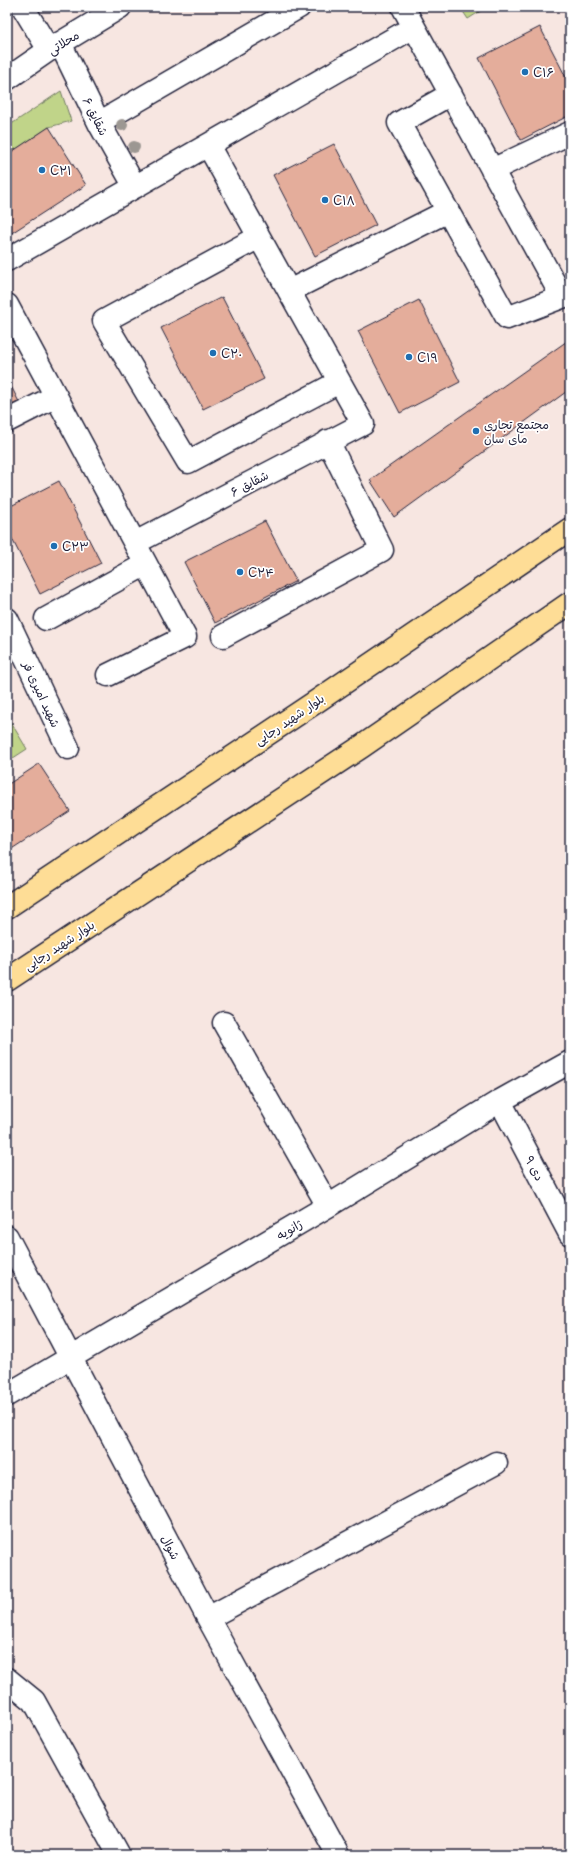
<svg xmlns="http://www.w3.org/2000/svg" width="577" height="1862" font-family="'Playpen Sans','Playpen Sans Arabic',sans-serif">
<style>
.green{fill:#c0d489;stroke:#717b62}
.building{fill:#e4ad9b;stroke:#22223b}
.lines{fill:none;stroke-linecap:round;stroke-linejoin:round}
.minor-casing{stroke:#22223b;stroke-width:25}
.major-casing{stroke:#22223b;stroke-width:25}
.minor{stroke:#fff;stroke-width:22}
.major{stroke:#fedd96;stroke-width:22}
.tree{fill:#9c9792}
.poi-dot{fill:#1f6fb2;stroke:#fff;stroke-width:1.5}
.labels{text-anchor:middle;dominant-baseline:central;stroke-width:3.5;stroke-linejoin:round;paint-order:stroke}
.street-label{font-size:12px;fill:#22223b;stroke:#fff}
.poi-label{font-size:12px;fill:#22223b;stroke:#fff;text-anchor:start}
</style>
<rect width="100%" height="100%" fill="#f7e6e1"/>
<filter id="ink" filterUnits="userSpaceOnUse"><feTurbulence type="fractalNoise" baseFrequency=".025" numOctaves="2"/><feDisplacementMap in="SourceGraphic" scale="8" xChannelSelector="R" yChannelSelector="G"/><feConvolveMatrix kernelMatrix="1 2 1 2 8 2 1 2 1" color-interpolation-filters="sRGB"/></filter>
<g filter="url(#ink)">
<path class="green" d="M460 7H487L468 19Z
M61 91 71 121 49 127 7 155V127Z
M7 716 27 749 7 762Z"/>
<path class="building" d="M540 27 570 85V115L521 140 479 58Z
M49 127 86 185 10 234 7 230V155Z
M334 144 376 225 315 256 273 175Z
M222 297 264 379 203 409 161 328Z
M419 300 460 382 400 413 358 331Z
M570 339V389L394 517 370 480Z
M7 378 19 402 7 408Z
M59 481 101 563 40 594 7 529V508Z
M265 521 296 581 215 623 184 562Z
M39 764 70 811 7 852V785Z"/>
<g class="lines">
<defs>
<path id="minor" d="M23 7 49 50
M403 7C456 103 509 200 562 297L507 318 399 123 451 94
M60 43 99 123 135 187
M7 79 49 50 120 7
M99 123 299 7
M492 170 570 133
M259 237 104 321 188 462 339 382
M7 260 414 27
M289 291 448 211
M7 305 185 637 108 675
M7 421 56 396
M135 543 363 424 208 145
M7 619 68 748
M46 619 146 564
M223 636 382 550 328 441
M224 1023 328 1206
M500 1101 570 1234
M7 1237 208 1618 338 1855
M7 1395 328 1206 500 1101 570 1062
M208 1618 496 1463
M7 1679 34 1701 119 1855"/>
<path id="major" d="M7 907 317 701 570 529
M7 980 361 747 570 603"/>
</defs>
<use href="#minor" class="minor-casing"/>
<use href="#major" class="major-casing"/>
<use href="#minor" class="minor"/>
<use href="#major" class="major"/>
</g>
<g class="tree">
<circle cx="122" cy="125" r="6"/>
<circle cx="134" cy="147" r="6"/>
</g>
</g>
<g class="poi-dot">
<circle cx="525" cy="72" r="4"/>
<circle cx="42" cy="170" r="4"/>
<circle cx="325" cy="200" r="4"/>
<circle cx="213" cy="353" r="4"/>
<circle cx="409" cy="357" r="4"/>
<circle cx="476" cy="431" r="4"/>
<circle cx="54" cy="546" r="4"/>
<circle cx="240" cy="572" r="4"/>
</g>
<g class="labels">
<g class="street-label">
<text transform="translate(63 42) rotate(-32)">محلاتی</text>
<text transform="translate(96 116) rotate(63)">شقایق ۶</text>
<text transform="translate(249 483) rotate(-28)">شقایق ۶</text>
<text transform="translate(42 694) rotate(65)">شهید امیری فر</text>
<text transform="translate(289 719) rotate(-34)">بلوار شهید رجایی</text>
<text transform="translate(59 945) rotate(-33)">بلوار شهید رجایی</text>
<text transform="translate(535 1168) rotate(62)">۹ دی</text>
<text transform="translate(289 1229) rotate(-30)">ژانویه</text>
<text transform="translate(171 1547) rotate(62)">شوال</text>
</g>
<g class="poi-label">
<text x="533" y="72">C۱۶</text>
<text x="50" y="170">C۲۱</text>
<text x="333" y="200">C۱۸</text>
<text x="221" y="353">C۲۰</text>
<text x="417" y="357">C۱۹</text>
<text x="484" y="424">مجتمع تجاری<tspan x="484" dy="14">مای سان</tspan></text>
<text x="62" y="546">C۲۳</text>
<text x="248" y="572">C۲۴</text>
</g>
</g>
<rect width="577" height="1862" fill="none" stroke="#fff" stroke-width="24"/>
<rect x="12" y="12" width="553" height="1838" fill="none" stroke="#22223b" stroke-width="1.5" filter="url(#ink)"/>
</svg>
